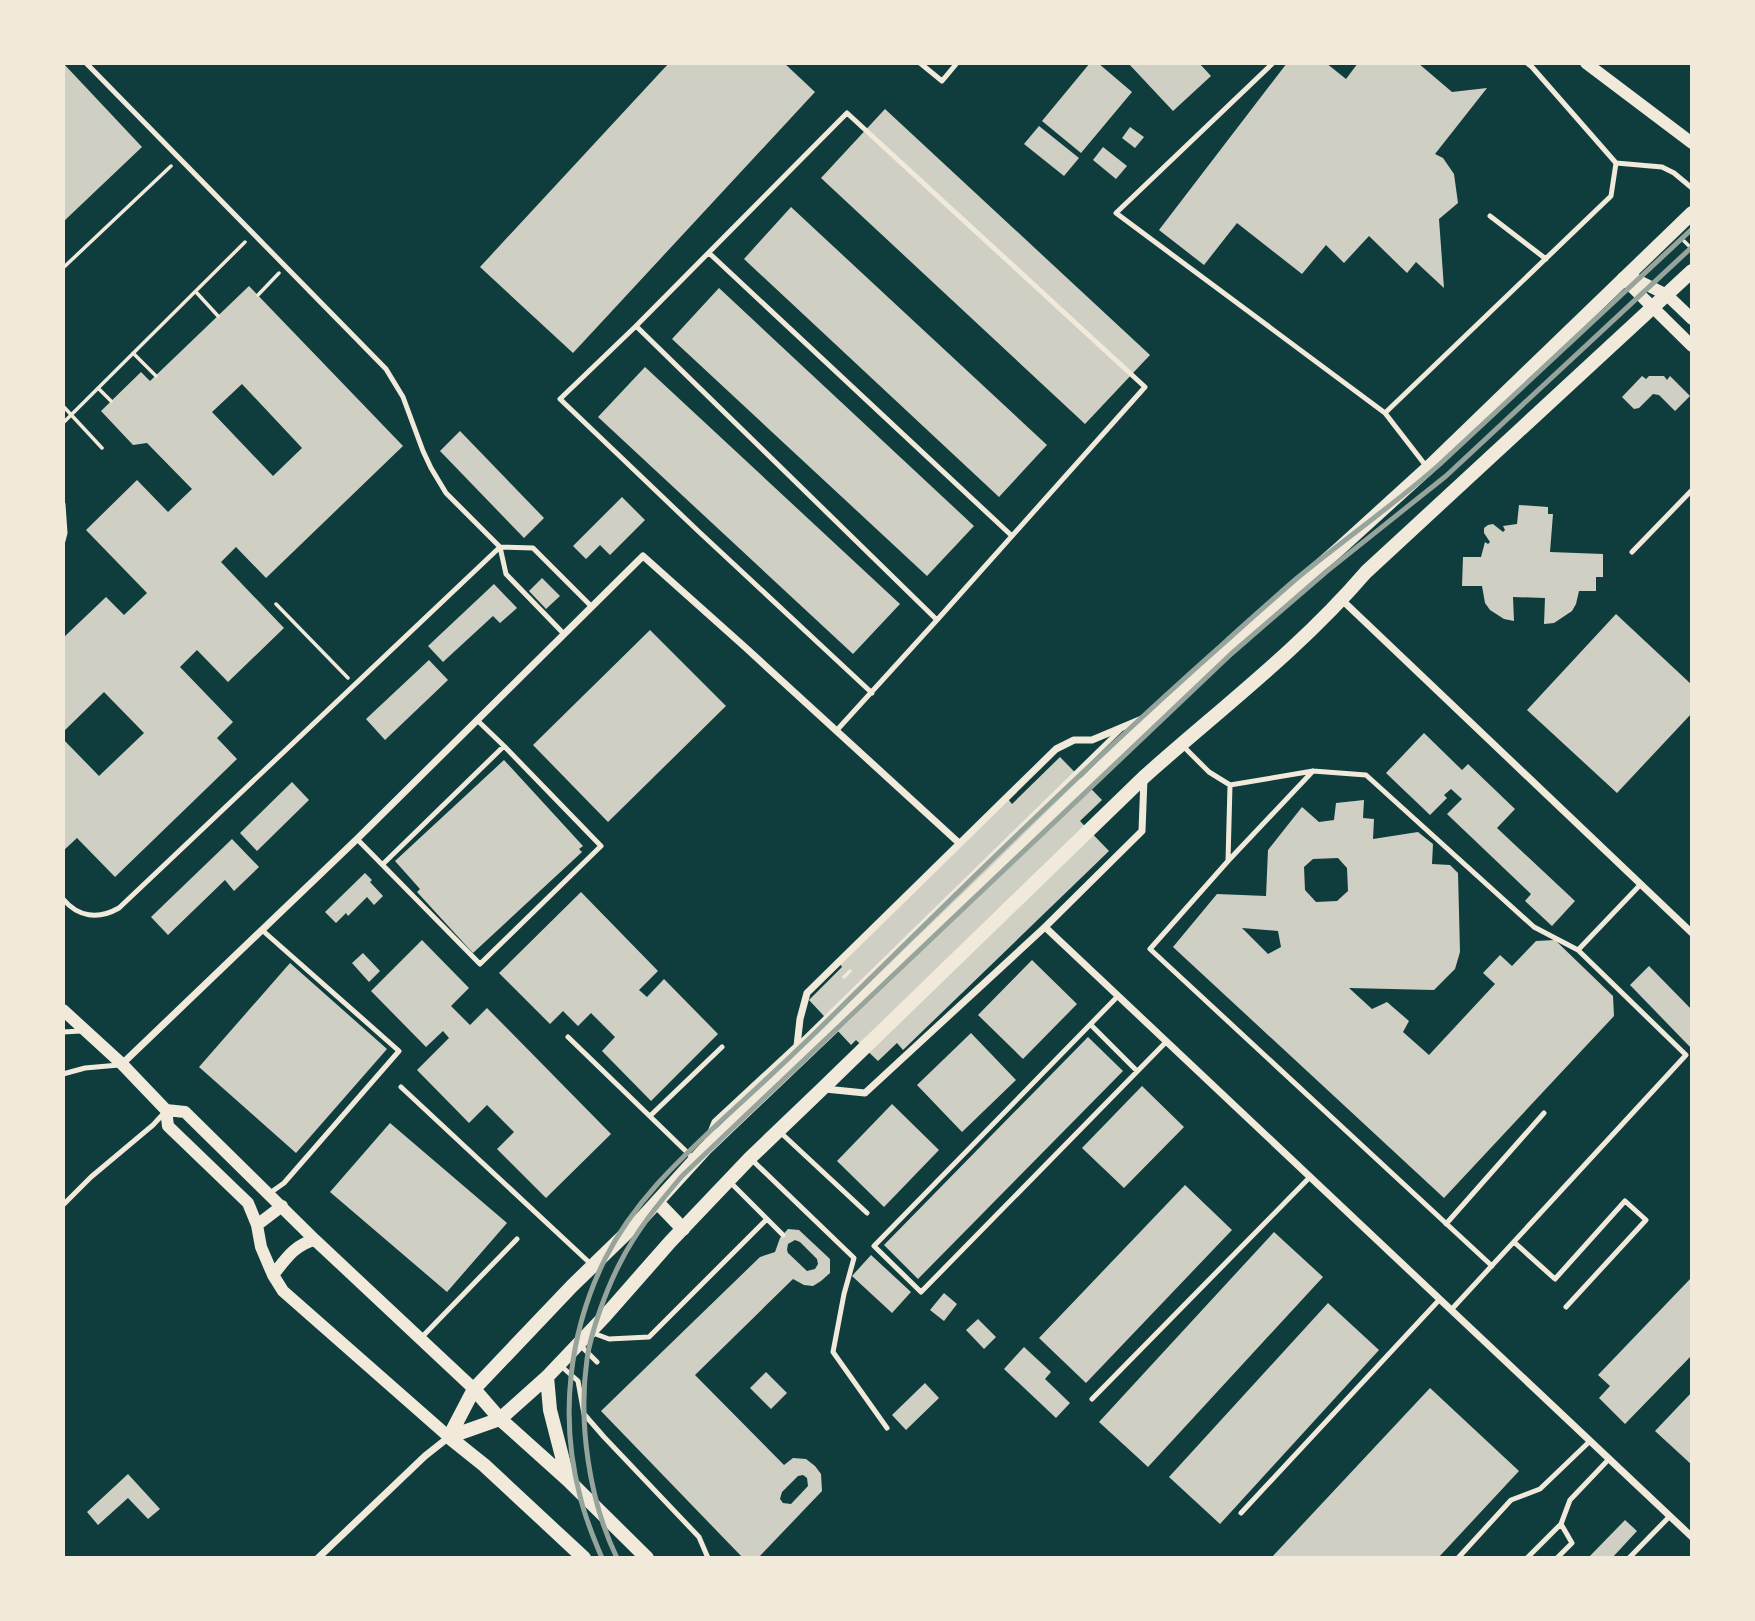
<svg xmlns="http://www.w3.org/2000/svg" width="1755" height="1621" font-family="'DejaVu Sans',sans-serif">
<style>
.building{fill:#cfcfc3;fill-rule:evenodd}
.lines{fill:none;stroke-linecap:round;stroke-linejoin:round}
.path{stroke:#f1e9da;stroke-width:3.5}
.service{stroke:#f1e9da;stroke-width:5}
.minor{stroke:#f1e9da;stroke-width:7}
.tertiary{stroke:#f1e9da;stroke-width:12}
.secondary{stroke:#f1e9da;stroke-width:14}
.rail{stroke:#97a49c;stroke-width:5}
</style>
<rect width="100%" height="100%" fill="#0f3d3e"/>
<path class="building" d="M63 63 142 147 63 222Z
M669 63H784L815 92 573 353 480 267Z
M1090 63H1098L1132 92 1081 153 1042 121Z
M1128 63H1199L1211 76 1173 111Z
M1287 63H1326L1346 79 1358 63H1418L1452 92 1487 88 1435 154 1443 158 1454 174 1458 203 1439 219 1444 288 1416 262 1407 273 1369 236 1344 263 1326 245 1302 274 1237 223 1204 265 1159 230Z
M885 109 1150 355 1085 424 821 178Z
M1039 126 1079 158 1064 176 1024 144Z
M1130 127 1144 137 1135 148 1122 138Z
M1103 147 1127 166 1116 179 1093 160Z
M791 207 1047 445 999 497 744 259Z
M249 286 403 446 266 578 236 547 221 562 284 628 228 682 197 650 180 667 233 722 217 738 237 759 115 877 77 838 63 851V739L99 776 144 733 104 692 63 732V638L106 597 124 615 147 593 86 530 137 480 168 512 192 489 147 443 133 445 101 411 141 372 150 381ZM242 384 302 448 273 476 212 412Z
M719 288 974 526 927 576 672 339Z
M645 367 900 604 853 654 598 417Z
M1642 376 1646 379 1649 376H1664L1667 380 1670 376 1690 396 1675 411 1659 395 1653 394 1639 408 1634 409 1622 397Z
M460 431 544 518 524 538 440 451Z
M622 497 645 520 610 555 600 545 586 559 573 546Z
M1519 505 1548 507V514H1553L1550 552 1603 554V577H1596V591H1579L1576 604 1572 611 1554 623 1544 624 1545 598 1513 597 1514 621 1504 619 1490 610 1485 603 1482 586H1462L1463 557H1481L1485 542 1488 544 1490 542 1484 533V528L1488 525 1493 524 1503 532 1505 530 1503 526 1517 524Z
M542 578 560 596 546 609 529 591Z
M494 584 517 608 500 623 493 616 443 662 428 646Z
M1616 614 1692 685V713L1617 793 1527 710Z
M650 630 726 706 608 822 533 745Z
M429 660 448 680 385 740 366 719Z
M1424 733 1462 770 1468 764 1515 809 1497 828 1575 901 1552 926 1525 901 1531 894 1447 814 1462 799 1451 789 1444 795 1447 798 1430 815 1386 773Z
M1060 757 1102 800 1080 821 1109 851 903 1050 897 1043 878 1061 856 1040 851 1045 809 1000 842 967 840 964 1008 799 1012 804Z
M504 760 583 846 579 849 582 852 473 953 417 892 420 889 395 861Z
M292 782 309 800 257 851 240 833Z
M1364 800 1363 818 1374 819 1373 839 1418 832 1433 844 1432 864 1450 865 1458 873 1460 952 1455 969 1434 990 1349 988 1372 1009 1387 1002 1409 1021 1403 1032 1429 1055 1495 984 1483 973 1500 955 1512 966 1536 941 1555 940 1613 996 1614 1016 1444 1198 1173 947 1217 894 1266 896 1268 850 1302 807 1319 822 1334 820 1336 803ZM1338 858 1347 868 1348 891 1337 901 1316 902 1305 890 1304 867 1313 859ZM1242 928 1278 931 1281 947 1268 954Z
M232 839 259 867 234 891 225 880 168 935 151 917Z
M365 873 372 880 370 882 383 896 374 905 367 897 348 916 346 913 336 923 325 912Z
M581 892 658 971 639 990 647 997 664 979 718 1034 651 1101 602 1051 615 1037 591 1013 578 1026 563 1011 550 1024 499 973Z
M422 940 469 988 451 1006 470 1025 487 1008 611 1134 546 1198 497 1149 514 1132 487 1105 469 1123 417 1070 449 1038 443 1031 426 1047 371 991Z
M363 953 380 971 369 982 352 963Z
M1032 960 1077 1004 1023 1059 978 1015Z
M290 963 387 1049 296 1153 199 1067Z
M1649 966 1692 1010V1049L1630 985Z
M971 1033 1016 1080 962 1132 917 1085Z
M1088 1037 1123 1071 918 1279 884 1245Z
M1142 1086 1184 1127 1124 1188 1082 1148Z
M892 1104 939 1150 884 1207 837 1161Z
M390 1123 507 1223 447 1292 330 1192Z
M1185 1185 1232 1230 1086 1383 1039 1338Z
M788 1229 799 1230 830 1259V1273L821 1281 813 1286 804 1285 793 1279 695 1375 784 1465 793 1458 806 1459 815 1466 821 1474 822 1491 758 1558H743L601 1411 760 1257 775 1252 780 1238ZM795 1240 800 1242 817 1259 818 1264 815 1269 807 1271 788 1253 787 1250 788 1244ZM803 1475 807 1478 808 1486 791 1504 783 1503 780 1499 782 1492 798 1476Z
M1274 1232 1323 1277 1148 1467 1099 1422Z
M871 1255 911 1292 892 1313 852 1276Z
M1692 1277V1355L1625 1424 1599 1398 1610 1386 1598 1375Z
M944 1293 957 1304 944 1321 930 1310Z
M1328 1303 1379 1350 1220 1524 1169 1477Z
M978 1319 996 1337 984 1349 966 1330Z
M1024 1347 1051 1372 1045 1379 1070 1403 1056 1418 1004 1369Z
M766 1372 787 1393 771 1409 750 1388Z
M925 1383 939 1398 906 1430 892 1415Z
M1430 1388 1519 1471 1438 1558H1271Z
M1692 1392V1465L1655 1431Z
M128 1474 160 1509 148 1519 128 1498 98 1525 87 1512Z
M1625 1520 1637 1531 1612 1558H1588Z"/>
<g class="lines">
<path class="path" d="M1684 241 1692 249
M63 268 171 166
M196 292 218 316
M258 295 279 273
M133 353 156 376
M98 388 111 401
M63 406 102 448
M63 423 245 242
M276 604 348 678
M844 977 850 971"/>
<path class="service" d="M86 63 386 369 403 397 423 451 431 468 446 493 500 547 506 574 564 634
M920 63 942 81 957 63
M1273 63 1116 213 1385 413 1426 466
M1616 163 1662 167 1674 173 1692 188
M1490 216 1546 259
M709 253 1012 536
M636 326 937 620 837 730
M1385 413 1611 196 1616 163 1532 67 1527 63
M63 504 65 533 63 541
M1632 552 1692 490
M872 693 696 529 560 399 636 326 847 113 1145 387 937 620
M1182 745 1209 772 1230 785 1313 771 1366 775 1534 927 1578 950 1686 1055 1451 1310
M1313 771 1228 861 1150 949 1492 1266
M357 839 480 964 601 846 504 746 477 720
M1228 861 1230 785
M383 864 504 746
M63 899C78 917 98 920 119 908L500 547 533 548 592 607
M262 930 399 1051 284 1183 270 1193
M1578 950 1641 884
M1118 996 874 1246 921 1292 1166 1042
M1091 1025 1137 1071
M63 1032 81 1031
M568 1037 694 1159
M797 1046 1120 730
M63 1074 85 1068 119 1065
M401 1087 593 1266
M650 1116 722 1047
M780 1132 867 1213
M750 1158 854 1258 844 1294 833 1352 887 1428
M729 1181 783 1235
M63 1205 91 1177 153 1125 164 1113
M1446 1224 1544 1113
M1514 1242 1555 1279 1625 1201 1646 1220 1566 1307
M593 1333 609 1339 649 1337 767 1219
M420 1339 517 1239
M579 1344 597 1362
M561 1366 578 1381 584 1414 604 1437 699 1537 708 1558
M1092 1399 1310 1177
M1241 1513 1440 1299
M1458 1558 1511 1500 1540 1489 1590 1441
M1527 1558 1561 1524 1570 1500 1609 1459
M1557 1558 1572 1543 1561 1524
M1629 1558 1670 1516"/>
<path class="minor" d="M1342 600 1692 933
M1045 927 1692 1537
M122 1064 357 839 643 556 746 648 959 843
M825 1089 865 1093 1045 927 1142 831 1144 778
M707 1142 715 1122 797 1046 800 1019 807 993 1056 749 1074 740H1092L1149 716
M318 1558 425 1456 449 1437"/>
<path class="tertiary" d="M1586 63 1692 143
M1627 275 1667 295 1692 319
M1623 278 1692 346
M63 1010 122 1064 166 1110 168 1126 248 1203 257 1225 261 1247 273 1275 283 1291 449 1437
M166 1110 185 1112 315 1240 474 1389
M257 1225 282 1206
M273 1275C285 1260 295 1244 315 1240"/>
<path class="secondary" d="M657 1202 683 1229
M547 1377 550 1410 568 1480
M474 1389 500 1419 568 1480 647 1558
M449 1437 474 1389 572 1286 644 1216 705 1149 990 877 1160 710 1235 640 1340 548 1428 468 1692 213
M449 1437 500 1419 547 1377 605 1316 670 1242 750 1158 822 1089 1144 777C1219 710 1300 649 1366 572L1692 271
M449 1437 484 1465 584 1558"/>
<path class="rail" d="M602 1558C593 1537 585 1517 580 1496 559 1417 569 1332 605 1259 633 1203 678 1161 723 1119 754 1091 784 1063 814 1034 949 901 1083 768 1224 643 1248 621 1272 600 1296 579 1343 540 1394 505 1440 464L1692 229
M617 1558C589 1500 578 1423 587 1359 591 1331 607 1288 620 1263 636 1231 659 1203 682 1176L1231 654 1327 571 1446 476 1692 247"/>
</g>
<rect width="1755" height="1621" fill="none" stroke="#f1e9da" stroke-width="130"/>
</svg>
